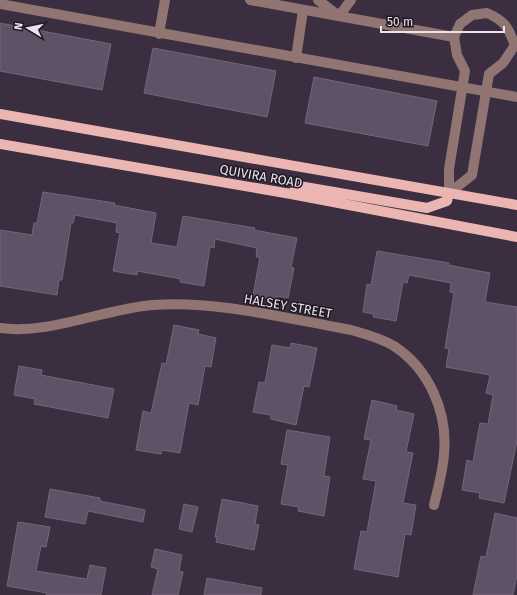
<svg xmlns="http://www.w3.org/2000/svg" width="517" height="595" font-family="'Fira Sans',sans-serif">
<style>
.building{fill:#605266;stroke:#74657a}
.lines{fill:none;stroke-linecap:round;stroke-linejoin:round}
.minor{stroke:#907573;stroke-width:10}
.major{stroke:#ebb5b2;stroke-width:10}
.labels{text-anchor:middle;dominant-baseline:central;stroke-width:3;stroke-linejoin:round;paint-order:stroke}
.street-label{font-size:13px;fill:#ebe2ee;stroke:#1f1922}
</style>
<rect width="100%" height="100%" fill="#3b2e41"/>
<path class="building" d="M0 23 111 44 102 90 0 71Z
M153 48 276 71 267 117 144 93Z
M314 77 437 101 428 146 305 123Z
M43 192 115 203 114 205 156 213 151 243 177 247 183 216 255 228 254 230 297 238 291 267 294 268 288 298 277 296V299L253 295 260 257H256L257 248 215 239 214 248 210 247 204 286 180 282 181 279 137 271V275L113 271 120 233 116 232 117 223 75 215 73 223H71L62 280H59L57 295 0 286V230L32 235 34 223H37Z
M377 251 449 263 448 265 490 273 485 302 517 307V441L504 503 479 498 480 493 462 490 467 460 473 462 480 423 488 424 493 395 486 393 490 375 446 367 449 349 445 348 454 293 450 292 451 283 409 275 407 283 403 282 396 321 373 317 374 314 363 312 367 284 371 285Z
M174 325 199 330 198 334 216 338 211 367 205 366 198 405 189 403 180 453 162 450 161 454 136 450 143 411 151 413 162 363 166 364Z
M291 343 317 348 309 387 304 386 296 425 271 419V415L253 412 259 382 265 383 272 345 290 348Z
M19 366 42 370 41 375 114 389 108 418 34 404 35 399 14 395Z
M372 400 397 406 396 410 414 414 406 452 413 453 403 503 416 505 411 535 405 534 398 577 354 569 361 531 367 532 376 481 363 479 371 440 364 439Z
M287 430 330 437 324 476 330 477 324 516 298 511 299 507 281 504 288 465 281 464Z
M50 489 100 498V501L145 510 143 522 88 511 85 524 45 517Z
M222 499 258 506 255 524 259 525 254 550 216 542 217 537H215Z
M184 504 198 507 192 532 179 529Z
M495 513 517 518V575L513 595H473L481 556 486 557Z
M18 522 50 527 46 547 41 546 36 571 87 579 90 565 106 568 101 595H46L47 593 7 586Z
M155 549 182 555 179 571 183 572 178 595H152L158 569 151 567Z
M207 578 262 588 261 595H204Z"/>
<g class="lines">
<path class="minor" d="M250 0 454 37
M318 0 339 16 351 0
M0 4 517 97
M487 13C505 21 508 27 515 45L503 63 489 74 472 175 449 193V169L465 71 457 55 454 37 460 24 472 15Z
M159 34 165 0
M296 58 303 10
M0 328C49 335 103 309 153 305 216 300 288 319 351 330 365 334 381 338 394 346 429 369 448 412 444 454 443 471 438 488 434 505"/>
<path class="major" d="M0 114 517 205
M0 144 291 194 517 237
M291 194 299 186 427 208 447 201 449 193"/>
</g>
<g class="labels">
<g class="street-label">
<text transform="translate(261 176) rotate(10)">QUIVIRA ROAD</text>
<text transform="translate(288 306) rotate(10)">HALSEY STREET</text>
</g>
</g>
<g transform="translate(28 28) rotate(280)" stroke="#1f1922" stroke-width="3" paint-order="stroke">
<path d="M0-3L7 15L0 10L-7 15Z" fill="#ebe2ee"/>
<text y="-6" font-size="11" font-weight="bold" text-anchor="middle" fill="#ebe2ee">N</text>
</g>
<path d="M381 26v6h123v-6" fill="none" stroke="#ebe2ee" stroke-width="2"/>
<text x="387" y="26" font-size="12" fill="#ebe2ee" stroke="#1f1922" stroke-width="3" paint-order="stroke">50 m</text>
</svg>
